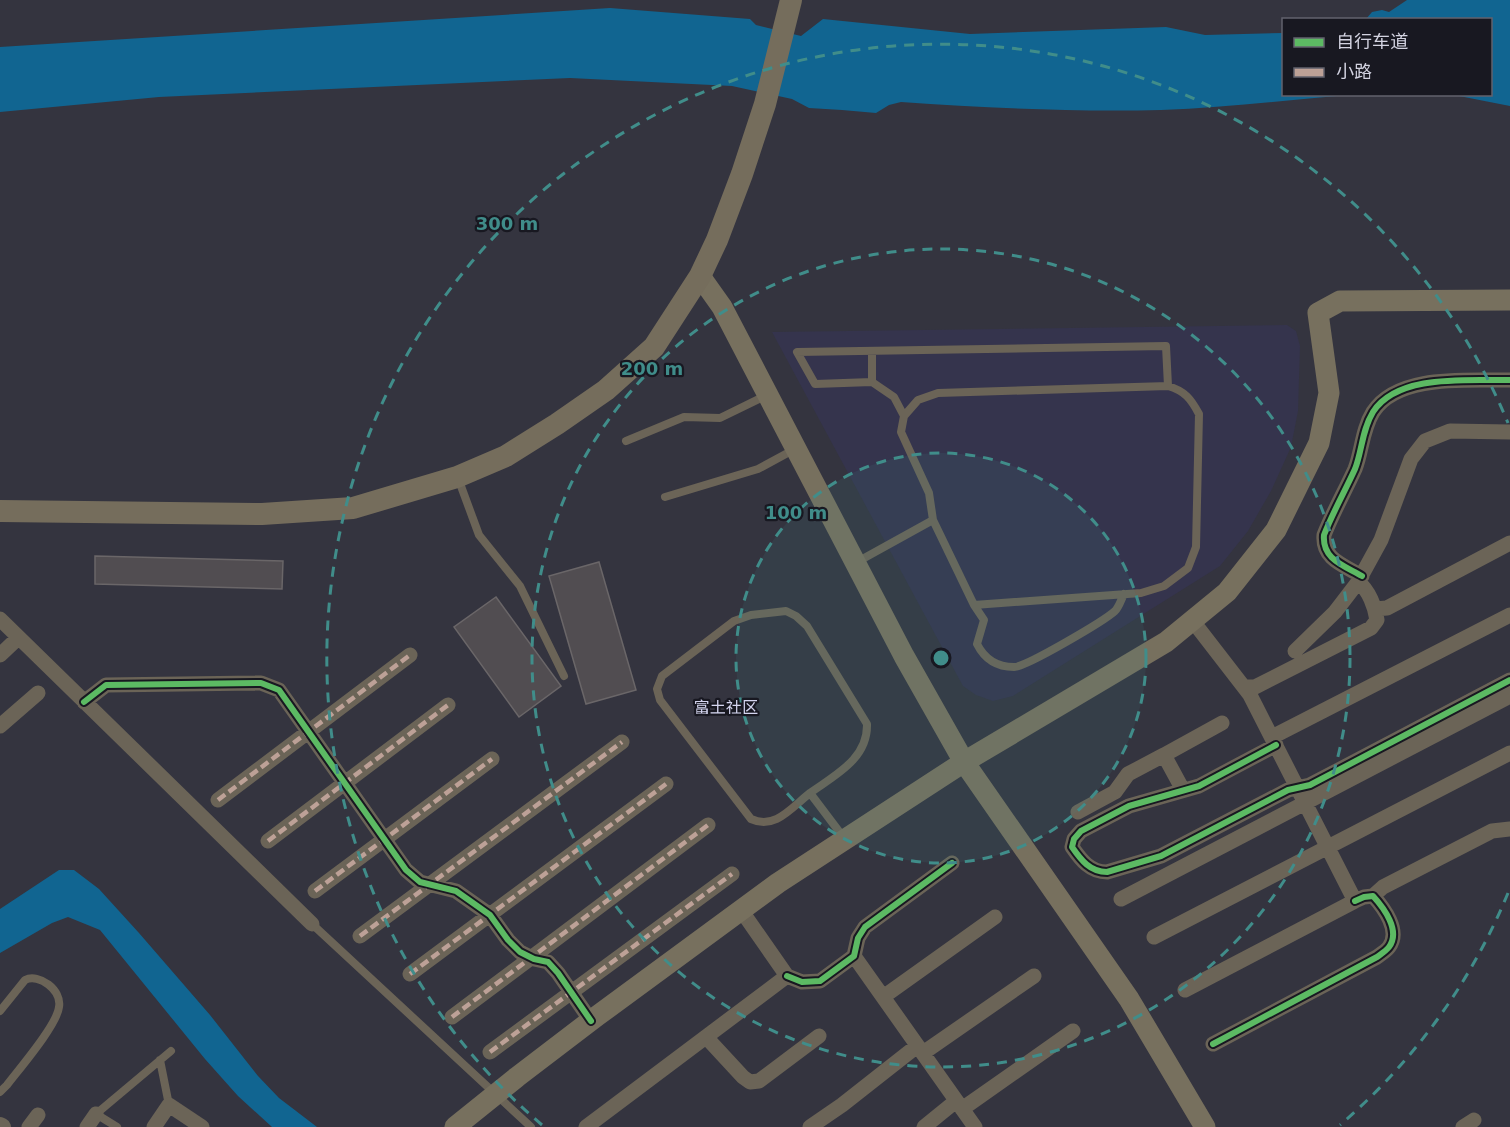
<svg xmlns="http://www.w3.org/2000/svg" width="1510" height="1127" font-family="'DejaVu Sans','Noto Sans SC',sans-serif">
<style>
.built{fill:#35344d}
.water{fill:#116591}
.building{fill:#514d51;stroke:#6a6668;stroke-width:1.5}
.lines{fill:none;stroke-linecap:round;stroke-linejoin:round}
.service{stroke:#6b6457;stroke-width:8}
.minor{stroke:#6b6457;stroke-width:15}
.tertiary{stroke:#6b6457;stroke-width:18}
.secondary{stroke:#77705e;stroke-width:21}
.primary{stroke:#756d5c;stroke-width:22}
.quiet{stroke:#bda197;stroke-width:4.5;stroke-dasharray:9 4.5;stroke-linecap:butt}
.cycleway-casing{stroke:#181821;stroke-width:10}
.cycleway{stroke:#5cba63;stroke-width:6}
.ring{fill:none;stroke:#408d8a;stroke-width:3;stroke-dasharray:10 8}
.labels{text-anchor:middle;dominant-baseline:central;stroke-width:4.5;stroke-linejoin:round;paint-order:stroke}
.neighbourhood-label{font-size:16px;fill:#d5d6f0;stroke:#181821}
.centre{fill:#408d8a;stroke:#181821;stroke-width:3}
.ring-label{font-size:18px;text-anchor:middle;font-weight:bold;fill:#408d8a;stroke:#181821;stroke-width:4.5;stroke-linejoin:round;paint-order:stroke}
</style>
<rect width="100%" height="100%" fill="#34343f"/>
<path class="built" d="M1287 325 1296 331 1300 346 1298 411 1291 447 1271 491 1248 531 1220 566 1013 696 993 701 976 695 963 686 772 332Z"/>
<path class="water" d="M1407 0H1510V106L1454 95 1490 94V20L1366 19 1372 12 1382 10 1389 12Z
M610 8 750 19 756 25 801 36 823 19 970 34 1166 27 1205 35 1283 33 1284 94 1348 95C1286 100 1224 108 1161 110 1074 112 987 108 901 102L889 105 876 113 842 110 809 108 792 99 732 86 570 78 159 97 0 112V47Z
M59 870H74L99 889 139 933 210 1015 258 1076 279 1098 317 1127H272L238 1096 205 1059 100 930 68 917 52 923 0 953V909Z"/>
<path class="building" d="M95 556 283 561 282 589 95 584Z
M599 562 636 690 586 704 549 576Z
M496 597 561 686 519 717 454 627Z"/>
<g class="lines">
<path class="service" d="M872 382V351
M904 416 894 397 872 382 815 384 797 352 1166 346 1168 386
M626 441 684 417 720 418 767 395
M458 478 479 535 520 586 564 676
M665 497 758 469 795 449
M857 562 933 520 974 605 1141 593 1164 586 1188 568 1196 547 1199 414C1191 399 1185 391 1168 386L938 393 918 400 904 416 901 432 929 493 933 520
M974 605 984 620 977 644C984 658 996 667 1014 667 1026 667 1104 621 1115 611 1119 607 1121 600 1124 594
M810 793C835 775 868 759 867 724L807 626 796 616 786 611 751 615 734 621 662 676 657 689 660 700 751 819C775 830 791 808 810 793L844 838
M312 924 531 1127
M0 1011 25 980C39 973 62 990 59 1007 57 1025 20 1068 7 1085L0 1092
M160 1060 169 1105
M117 1127 96 1114 171 1051"/>
<path class="minor" d="M1362 576C1343 565 1322 559 1324 535 1333 512 1345 491 1355 469 1362 451 1362 430 1373 412 1398 373 1470 381 1510 380
M1358 582 1381 540 1411 459 1425 441 1450 431 1510 432
M1375 609 1387 608 1510 543
M0 619 312 924
M0 655 18 638
M1244 687H1255L1371 628 1377 620C1375 607 1369 590 1358 582L1335 612 1295 651
M84 702 106 685 261 683 279 690 406 870 420 882 456 891 490 915 508 940 520 952 534 959 548 962 558 973 591 1021
M0 726 38 693
M1272 737 1510 615
M1276 745 1199 786 1129 806 1081 831 1074 839 1072 847C1081 860 1090 872 1107 872L1161 856 1288 790 1310 785 1510 680
M1183 790 1164 755 1222 723
M218 800 410 655
M1078 812 1115 792 1128 774 1164 755
M268 841 448 705
M315 891 492 759
M1373 896 1383 887 1492 831 1510 829
M1121 899 1510 696
M360 936 622 742
M1154 937 1510 753
M854 956 975 1127
M410 974 666 784
M787 976 802 982 820 981 854 956 858 938 865 927 952 863
M1185 990 1355 901 1250 695 1192 620
M883 997 995 917
M452 1017 708 825
M706 1037 743 1077 750 1082 759 1081 819 1036
M1213 1044 1377 957C1381 954 1386 951 1389 947 1401 931 1384 908 1373 896L1364 897 1355 901
M490 1052 732 874
M923 1053 1034 976
M962 1109 1073 1031
M29 1127 38 1115
M87 1127 96 1114
M154 1127 169 1105 202 1127
M586 1127 787 976 741 910
M810 1127 842 1105 917 1046
M924 1127 956 1101
M1463 1127 1474 1120"/>
<path class="tertiary" d="M0 1126 2 1127"/>
<path class="secondary" d="M700 276 722 307 904 656 964 762 1129 999 1205 1127
M455 1127 517 1077 597 1016 778 883 964 762 1166 642 1227 592 1276 530 1319 443 1329 393 1318 313 1340 301 1510 300"/>
<path class="primary" d="M0 511 262 514 353 508 457 477 506 456 557 424 606 390 654 347 700 276 717 240 742 174 765 104 791 0"/>
<path class="quiet" d="M218 800 410 655
M268 841 448 705
M315 891 492 759
M360 936 622 742
M410 974 666 784
M452 1017 708 825
M490 1052 732 874"/>
<defs>
<path id="cycleway" d="M1362 576C1343 565 1322 559 1324 535 1333 512 1345 491 1355 469 1362 451 1362 430 1373 412 1398 373 1470 381 1510 380
M84 702 106 685 261 683 279 690 406 870 420 882 456 891 490 915 508 940 520 952 534 959 548 962 558 973 591 1021
M1276 745 1199 786 1129 806 1081 831 1074 839 1072 847C1081 860 1090 872 1107 872L1161 856 1288 790 1310 785 1510 680
M787 976 802 982 820 981 854 956 858 938 865 927 952 863
M1213 1044 1377 957C1381 954 1386 951 1389 947 1401 931 1384 908 1373 896L1364 897 1355 901"/>
</defs>
<use href="#cycleway" class="cycleway-casing"/>
<use href="#cycleway" class="cycleway"/>
</g>
<circle cx="941" cy="658" r="205" fill="#408d8a" fill-opacity=".12"/>
<g class="ring">
<circle cx="941" cy="658" r="205"/>
<circle cx="941" cy="658" r="409"/>
<path d="M1508 893A614 614 0 0 1 1340 1125M542 1125A614 614 0 1 1 1508 423"/>
</g>
<g class="labels">
<g class="neighbourhood-label">
<text x="726" y="707">富土社区</text>
</g>
</g>
<circle cx="941" cy="658" r="9" class="centre"/>
<g class="ring-label">
<text x="507" y="230">300 m</text>
<text x="652" y="375">200 m</text>
<text x="796" y="519">100 m</text>
</g>
<rect x="1282" y="18" width="210" height="78" fill="#181821" stroke="#62626d" stroke-width="1.5"/>
<rect x="1294" y="38" width="30" height="9" fill="#5cba63" stroke="#62626d" stroke-width="1.5"/>
<text x="1336" y="48" font-size="18" fill="#d2d2e0">自行车道</text>
<rect x="1294" y="68" width="30" height="9" fill="#bda197" stroke="#62626d" stroke-width="1.5"/>
<text x="1336" y="78" font-size="18" fill="#d2d2e0">小路</text>
</svg>
